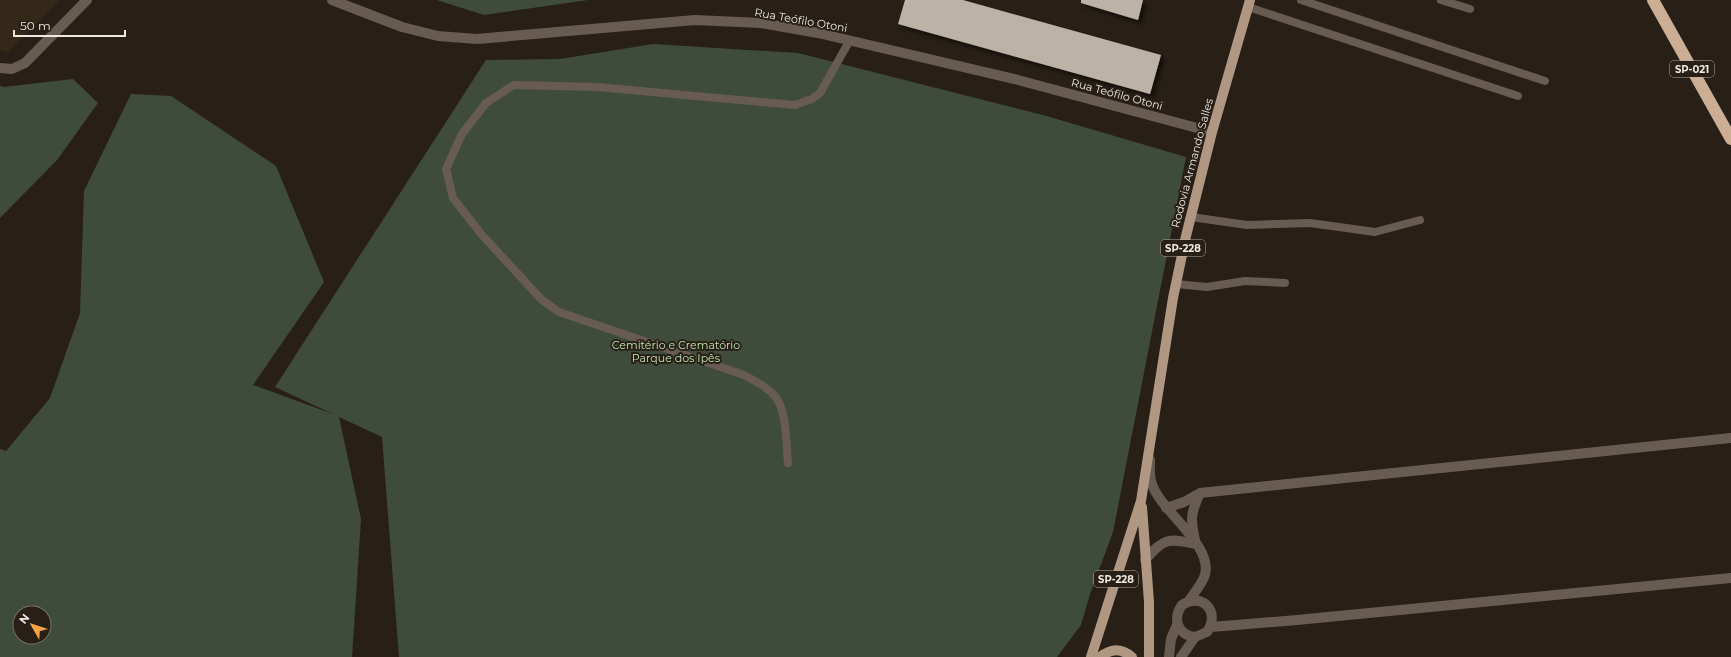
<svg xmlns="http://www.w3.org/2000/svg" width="1731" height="657" font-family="Montserrat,sans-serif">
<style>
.built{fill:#342819}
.green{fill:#404c3b;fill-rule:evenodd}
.building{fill:#bcb2a5;filter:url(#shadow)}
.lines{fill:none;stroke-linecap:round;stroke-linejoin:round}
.lane{stroke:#685c52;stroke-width:8}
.street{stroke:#685c52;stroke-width:10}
.primary{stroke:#b09782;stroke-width:10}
.highway{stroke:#ccae95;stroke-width:12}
.labels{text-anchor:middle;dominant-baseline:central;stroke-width:4;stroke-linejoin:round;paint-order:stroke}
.shield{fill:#282016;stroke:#b3aca5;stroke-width:1}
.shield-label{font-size:10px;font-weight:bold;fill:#eee8e2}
.street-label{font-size:11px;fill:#eee8e2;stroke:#282016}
.park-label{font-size:11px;fill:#bfe3af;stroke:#282016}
</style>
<defs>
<filter id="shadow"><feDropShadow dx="3.5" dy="3.5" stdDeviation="2" flood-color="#0009"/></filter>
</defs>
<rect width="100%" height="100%" fill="#282016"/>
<path class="built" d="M0 0H60L8 52 0 50Z"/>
<path class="green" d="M437 0H588L484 15Z
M653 44 798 53 1043 115 1186 157 1113 532 1090 594 1081 625 1057 657H399L382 437 339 417 361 519 352 657H0V449L6 451 50 398 80 313 84 191 131 94 171 96 276 166 324 282 253 385 333 414 275 387 486 60 560 59ZM20 613H44V637H20Z
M73 79 98 103 57 160 0 218V86L4 87Z"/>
<path class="building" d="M905 0H963L1161 55 1150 94 898 24Z
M1081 0H1143L1138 20 1081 3Z"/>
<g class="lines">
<path class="lane" d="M1301 0 1545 81
M1441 0 1470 9
M1248 7 1518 96
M1191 217 1247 225 1310 223 1375 232 1420 220
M1176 284 1207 287 1245 281 1285 283
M788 463C786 445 787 414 777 399 770 388 755 381 744 375L559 312 542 300 482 235 453 198 446 169 462 134 486 103 514 85 597 87 795 105 812 99 820 93 850 40"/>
<path class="street" d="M332 0 402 27 438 36 477 39 695 20 761 23 818 33 1018 80 1212 132
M0 68 12 69 25 63 87 0
M1150 460C1150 467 1149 477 1152 484 1161 512 1213 544 1205 575 1202 584 1194 593 1189 601
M1166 508 1184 502 1200 493 1731 438
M1195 540C1190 519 1191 512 1200 493
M1145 560C1164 538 1168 538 1196 544
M1211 627 1297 620 1731 578
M1169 657 1171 639 1177 625
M1181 657 1195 637 1207 632C1221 611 1202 592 1182 605 1172 619 1178 635 1195 637"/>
<path class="primary" d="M1142 507 1149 602V657
M1091 657 1141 501 1173 298 1186 236 1212 132 1250 0
M1100 657C1112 648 1121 648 1132 657"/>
<path class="highway" d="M1653 0 1731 139"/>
</g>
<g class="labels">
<g class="shield">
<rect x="1670" y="61" width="44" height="16" rx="3"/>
<rect x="1161" y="240" width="44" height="16" rx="3"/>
<rect x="1094" y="571" width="44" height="16" rx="3"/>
</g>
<g class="shield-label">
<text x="1692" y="69">SP-021</text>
<text x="1183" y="248">SP-228</text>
<text x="1116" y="579">SP-228</text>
</g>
<g class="street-label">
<text transform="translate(801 20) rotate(10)">Rua Teófilo Otoni</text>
<text transform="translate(1117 94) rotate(15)">Rua Teófilo Otoni</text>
<text transform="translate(1192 163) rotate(-75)">Rodovia Armando Salles</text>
</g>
<g class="park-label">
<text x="676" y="345">Cemitério e Crematório<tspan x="676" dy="13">Parque dos Ipês</tspan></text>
</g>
</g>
<g transform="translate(32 625) rotate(309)"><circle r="19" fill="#282016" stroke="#777068"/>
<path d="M0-3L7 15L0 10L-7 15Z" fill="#f5a346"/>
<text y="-6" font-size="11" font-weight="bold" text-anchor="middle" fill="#eee8e2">N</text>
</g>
<path d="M14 30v6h111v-6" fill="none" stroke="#eee8e2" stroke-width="2"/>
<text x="20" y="30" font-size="12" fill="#eee8e2" stroke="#282016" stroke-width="3" paint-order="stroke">50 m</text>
</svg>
